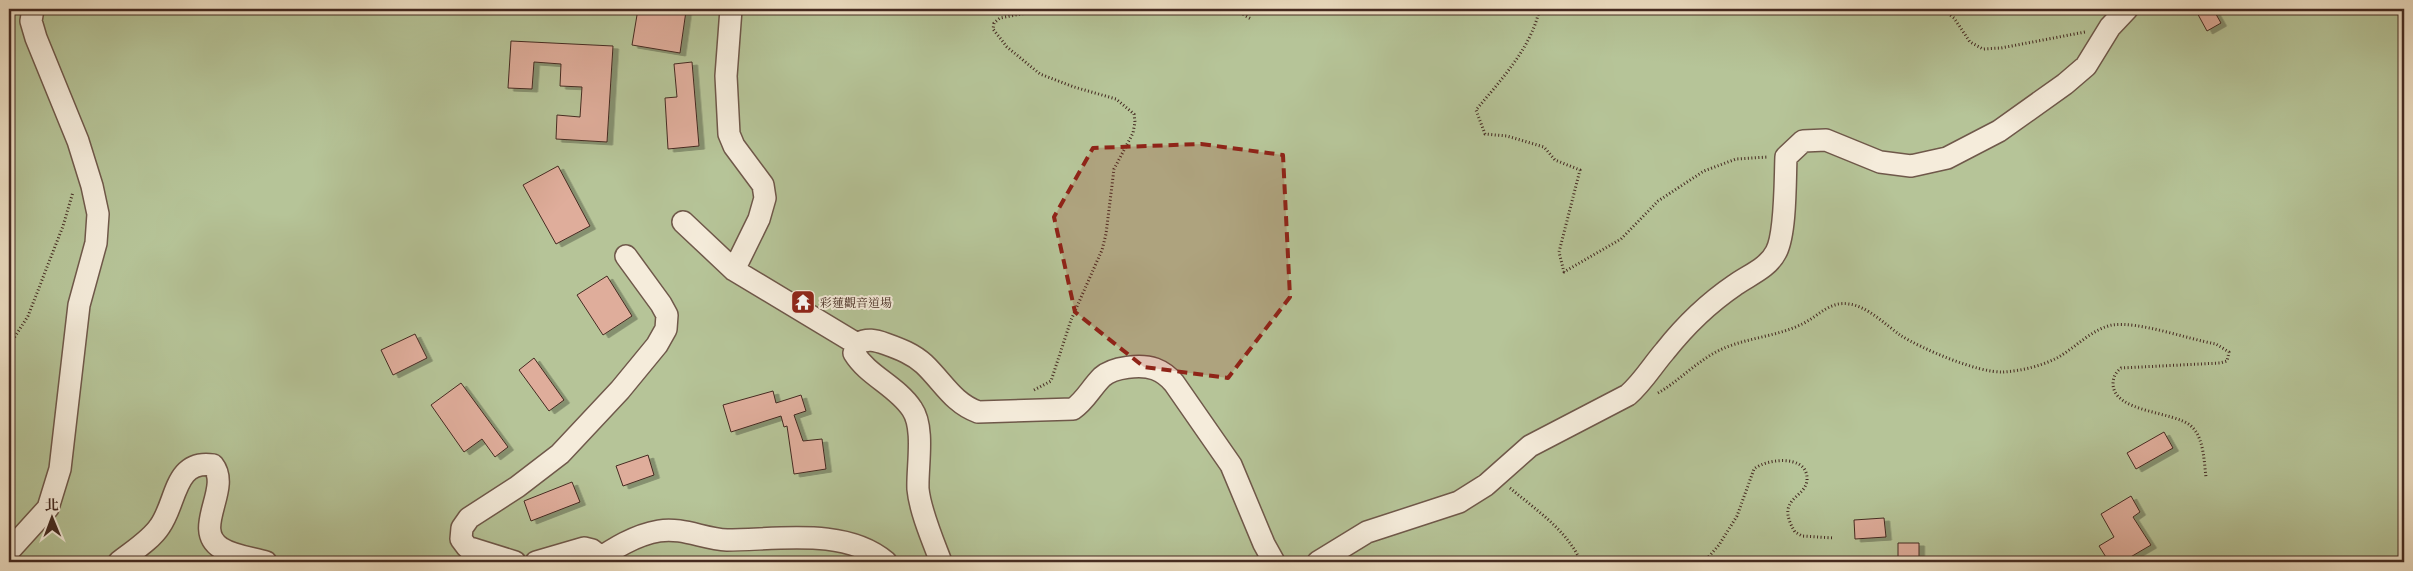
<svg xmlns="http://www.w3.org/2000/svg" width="2413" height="571" font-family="'Libre Caslon Text','Noto Serif TC',serif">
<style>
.green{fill:#b6c498;stroke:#7d775c}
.building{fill:#dfad9b;stroke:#442a21;filter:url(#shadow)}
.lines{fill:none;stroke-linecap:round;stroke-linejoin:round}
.minor-casing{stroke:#6f584a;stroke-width:24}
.path{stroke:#442a21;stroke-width:3;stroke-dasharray:1 2.5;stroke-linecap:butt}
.minor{stroke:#f5ecdb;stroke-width:21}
.marked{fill:#8f2418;fill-opacity:0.2;stroke:#8f2418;stroke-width:4;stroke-dasharray:10 6;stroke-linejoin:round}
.labels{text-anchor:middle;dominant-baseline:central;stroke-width:4;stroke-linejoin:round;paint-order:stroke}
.poi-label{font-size:12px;fill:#442a21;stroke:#f5ecdb;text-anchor:start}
</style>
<defs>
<filter id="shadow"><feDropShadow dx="5.5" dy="3" stdDeviation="0" flood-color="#0004"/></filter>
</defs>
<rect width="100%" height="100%" fill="#f0e2c7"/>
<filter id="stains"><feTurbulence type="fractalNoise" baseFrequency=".004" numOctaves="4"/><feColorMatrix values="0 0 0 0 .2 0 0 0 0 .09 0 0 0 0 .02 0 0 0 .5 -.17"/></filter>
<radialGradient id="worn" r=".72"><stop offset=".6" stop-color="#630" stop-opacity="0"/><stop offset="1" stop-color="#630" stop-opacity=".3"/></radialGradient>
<path class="green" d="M9 9H2404V562H9Z"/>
<path class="building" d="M638 9H671L686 11 680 53 632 45Z
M2195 9H2213L2221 23 2207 31Z
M511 41 613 46 607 142 556 139 557 115 580 117 582 87 560 86 561 64 534 62 532 89 508 88Z
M692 62 699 146 668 149 665 98 677 97 674 64Z
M558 166 590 226 556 244 523 185Z
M607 276 632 316 603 335 577 295Z
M415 334 427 358 393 375 381 350Z
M534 358 564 400 549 411 519 370Z
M461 383 508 447 495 457 482 439 464 452 431 405Z
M773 391 776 403 801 395 806 411 794 415 803 441 822 439 826 469 794 474 787 426 784 427 781 416 731 432 723 405Z
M2164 432 2173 448 2136 469 2127 453Z
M648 455 654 475 623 486 616 466Z
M572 482 580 502 531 521 524 501Z
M2131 496 2140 512 2133 517 2151 545 2122 562H2109L2099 546 2114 537 2101 514Z
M1884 518 1886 537 1855 539 1854 520Z
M1898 543H1919V558H1898Z"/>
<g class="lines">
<defs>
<path id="minor" d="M731 9 726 76 729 134 734 146 763 185 765 198 759 219 734 270
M683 222 734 270 857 344
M9 551 48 508 60 469 79 305 96 243 98 214 92 186 78 141 36 38 31 21 33 9
M119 562C133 551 151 540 160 526 177 502 174 459 213 465 232 489 191 529 221 548 233 556 252 558 266 562
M515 562 467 547 461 539 462 528 469 518 517 487 560 454 620 390 657 345 666 329 667 315 661 304 626 256
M536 562 584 548 592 550 601 557
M594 562C613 549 635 535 659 531 682 527 704 539 727 540 776 540 845 527 886 562
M941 562C933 541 920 511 918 489 917 467 925 428 912 409 897 386 868 376 854 353L857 344C867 338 875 340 886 344 900 349 913 354 924 364 943 382 953 403 978 412L1073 409C1085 401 1091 388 1102 377 1113 367 1141 364 1155 369 1163 372 1169 377 1174 383L1231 465 1264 544 1274 562
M1318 562 1367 532 1459 502 1486 485 1530 446 1628 395C1643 382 1652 366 1665 351 1684 327 1710 302 1735 285 1749 275 1768 268 1776 252 1786 234 1785 179 1786 157L1803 141 1826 140 1880 162 1911 166 1947 158 1999 131 2065 84 2086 66 2110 27 2127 9"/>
</defs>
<use href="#minor" class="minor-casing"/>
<path class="path" d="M1234 9 1251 19
M1536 9 1539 11C1531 48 1500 81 1476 110L1485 134 1507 136 1544 147 1555 160 1580 170 1559 252 1564 272 1621 239 1658 201 1704 171 1736 159 1768 157
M1942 9 1954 18 1970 42 1983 49 2001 48 2085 32
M9 346 28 316 63 226 73 192
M1034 390 1051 381 1071 320 1102 250 1106 234 1114 169 1133 133 1135 122 1134 114 1116 99 1074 87 1040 74 1007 47 993 29 994 23 1000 18 1047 9
M1658 393C1679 381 1697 361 1720 350 1747 337 1779 337 1806 322 1820 314 1831 301 1849 304 1867 306 1886 325 1900 335 1922 349 1978 373 2003 372 2021 371 2041 366 2057 358 2075 348 2092 329 2112 325 2139 321 2187 339 2216 344L2229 352 2227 361 2220 363 2121 368C2116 372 2113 377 2113 384 2114 413 2174 411 2191 426 2204 437 2204 462 2206 477
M1510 488C1536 510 1567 530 1581 562
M1704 562 1719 545 1737 516 1754 469C1766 459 1805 454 1807 477 1809 499 1773 496 1795 532L1802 536 1834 538"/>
<use href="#minor" class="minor"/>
</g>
<path class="marked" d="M1201 144 1283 155 1290 297 1228 378 1144 367 1075 312 1054 217 1093 148Z"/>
<defs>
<symbol id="temple-square" viewBox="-11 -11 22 22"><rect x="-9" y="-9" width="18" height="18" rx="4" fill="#8f2418" stroke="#f5ecdb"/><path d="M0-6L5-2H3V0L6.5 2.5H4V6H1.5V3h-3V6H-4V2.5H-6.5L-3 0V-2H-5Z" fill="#fff"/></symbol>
</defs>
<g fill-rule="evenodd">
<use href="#temple-square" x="789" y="288" width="28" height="28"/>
</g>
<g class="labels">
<g class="poi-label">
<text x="820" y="302">彩蓮觀音道場</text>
</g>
</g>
<rect width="2413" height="571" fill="none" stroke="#f0e2c7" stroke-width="30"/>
<rect x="10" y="10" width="2393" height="551" fill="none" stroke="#442a21" stroke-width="2.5"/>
<rect x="15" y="15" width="2383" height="541" fill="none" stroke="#442a21"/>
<g transform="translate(52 518) rotate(359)" stroke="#f5ecdb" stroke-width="4" paint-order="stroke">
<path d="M0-4L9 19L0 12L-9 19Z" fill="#442a21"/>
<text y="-8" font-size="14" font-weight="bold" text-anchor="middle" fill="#442a21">北</text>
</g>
<rect width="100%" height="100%" filter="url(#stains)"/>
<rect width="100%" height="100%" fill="url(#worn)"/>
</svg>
